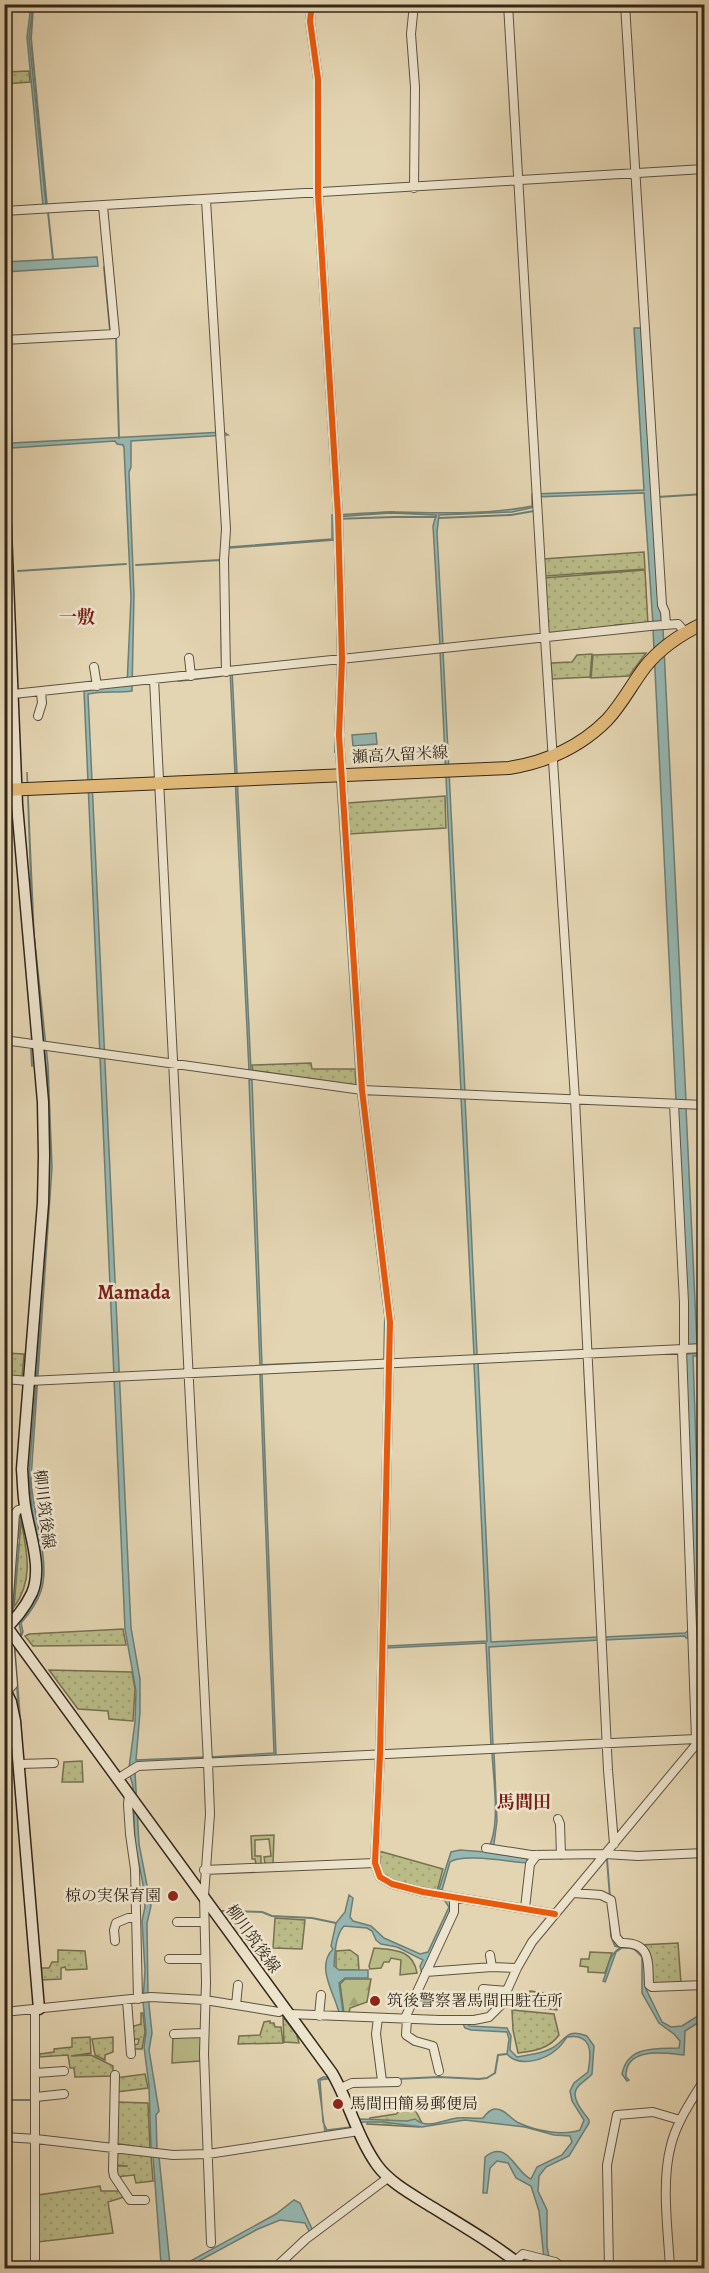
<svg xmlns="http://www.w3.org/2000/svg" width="709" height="2273" font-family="Alegreya,'Noto Serif JP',serif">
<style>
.grass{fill:url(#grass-dots);stroke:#767151;stroke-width:1.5}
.forest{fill:url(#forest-firs);stroke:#767151;stroke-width:1.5}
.green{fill:#babc88;stroke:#767151;stroke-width:1.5}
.water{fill:#96b8b2;stroke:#6e7e75;stroke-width:1.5}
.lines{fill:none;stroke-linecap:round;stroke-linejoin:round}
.shore{stroke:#646f66;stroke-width:1.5}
.stream{stroke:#6e7e75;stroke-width:2}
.street-casing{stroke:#5e5240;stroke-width:10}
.secondary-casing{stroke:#32261a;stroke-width:13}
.primary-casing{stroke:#32261a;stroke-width:14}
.street{stroke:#ede4cd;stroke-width:8}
.secondary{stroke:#ede4cd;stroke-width:10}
.primary{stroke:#e2ba79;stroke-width:12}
.cycleway-casing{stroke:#ede4cd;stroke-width:10}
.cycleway{stroke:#e8590c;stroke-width:6}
.poi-dot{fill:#8f2418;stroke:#ede4cd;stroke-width:2}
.labels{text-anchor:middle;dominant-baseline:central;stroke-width:5;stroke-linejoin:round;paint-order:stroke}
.street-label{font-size:16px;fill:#32261a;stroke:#ede4cd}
.poi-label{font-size:16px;fill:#32261a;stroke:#ede4cd;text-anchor:start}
.neighbourhood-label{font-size:18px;font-weight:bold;fill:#7a1f14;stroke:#ede4cd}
.quarter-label{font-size:20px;font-weight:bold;fill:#7a1f14;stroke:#ede4cd}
</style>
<defs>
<pattern id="grass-dots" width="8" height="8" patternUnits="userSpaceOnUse" patternTransform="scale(1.5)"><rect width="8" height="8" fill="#babc88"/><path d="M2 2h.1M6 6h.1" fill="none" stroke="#a0a175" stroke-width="1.8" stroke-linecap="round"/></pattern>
<pattern id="forest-firs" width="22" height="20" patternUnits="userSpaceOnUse" patternTransform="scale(1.5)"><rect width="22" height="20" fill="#babc88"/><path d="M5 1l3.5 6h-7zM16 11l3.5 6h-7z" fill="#a0a175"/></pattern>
</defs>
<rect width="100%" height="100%" fill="#e4d5b2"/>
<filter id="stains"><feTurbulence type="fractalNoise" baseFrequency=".00333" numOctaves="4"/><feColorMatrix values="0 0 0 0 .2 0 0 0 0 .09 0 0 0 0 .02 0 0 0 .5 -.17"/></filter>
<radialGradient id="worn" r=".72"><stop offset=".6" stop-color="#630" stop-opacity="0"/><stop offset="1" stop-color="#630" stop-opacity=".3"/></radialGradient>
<path class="grass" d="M29 71 30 82 5 84V72Z
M644 552 645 569 545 576 543 559Z
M645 570 648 625C636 625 627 623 615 625V628L548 635 544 578Z
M646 653 629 676 591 678 593 655Z
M592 654 590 677 552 679 551 663 572 662 577 655Z
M445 796 446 828 349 834 348 803Z
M311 1063 312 1069H355L356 1086 253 1072 252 1065Z
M5 1353 24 1354 22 1377 5 1376Z
M21 1521C27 1552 34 1580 14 1607Z
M123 1629 126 1645 33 1646 25 1636 29 1634Z
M49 1670 132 1672 135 1689 133 1721 109 1719 108 1711 78 1709Z
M82 1761 83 1782H62L64 1762Z
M379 1851 443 1869 437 1891C425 1889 390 1885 383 1874 379 1869 380 1858 379 1851Z
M275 1918 305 1920 302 1949 273 1948Z
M678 1943 681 1983 651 1985 649 1951 641 1945Z
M58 1950 85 1951 87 1969 66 1970 65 1967 61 1968V1979L40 1980 38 1968H49L52 1962H58Z
M350 1950 358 1956 359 1970H336V1951Z
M530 1991 560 1995 557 2010 527 2006Z
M512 2010 554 2014 559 2035C549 2049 534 2051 518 2053L513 2030Z
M141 2013H143L145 2032 142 2049H132L131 2046 138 2044 139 2039H132L131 2027 141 2024Z
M283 2017 297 2035 299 2043 284 2042Z
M270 2021V2023H274L275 2027H281L283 2043 238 2044 239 2036 260 2035 264 2022Z
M90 2037 91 2053 71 2056 91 2055 113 2066V2076L75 2077 74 2068H70L68 2055 39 2057 40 2054 54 2052V2049L72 2047V2038Z
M113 2037V2052L105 2055V2060L95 2055 92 2039Z
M145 2074 148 2088 117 2092 116 2078Z
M116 2102 148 2103 150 2149 114 2143Z
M115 2151 151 2155 153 2181 136 2183 134 2175 116 2177 114 2166H128L115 2165Z
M100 2186 101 2191H119L124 2197 108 2202 113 2233 38 2242V2195Z"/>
<path class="forest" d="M345 1979H371L367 2002 350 2008 349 2013H344L340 1984Z
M405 2106H413L422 2123 419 2127 367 2124 370 2118 396 2114Z"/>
<path class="green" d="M274 1835 273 1864H265L264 1857 271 1856 269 1839 255 1840V1856H261V1864H256L255 1859H252L251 1836Z
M374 1948C394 1950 413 1949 417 1973L400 1975 401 1960 391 1958 389 1962H384L381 1968 370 1969 369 1966Z
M590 1952 612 1953 605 1973 588 1972V1967L580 1966 581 1959H589Z
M173 2035 201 2036 200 2061 172 2063Z"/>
<path class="water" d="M31 5H33L29 37 46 206H43L27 37Z
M97 257 98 266 5 272V262Z
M4 315 12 438 10 449 4 354Z
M634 328H642L662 622 653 624 644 493 535 497V507L512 512 439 515 437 532 443 646H440L433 526 436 515 390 513 334 517V540L230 548V547L332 539V515C354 514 376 512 397 512 441 513 488 515 532 506V494L644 490Z
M224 432 228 435 131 441V467L129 472 134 594 132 691C118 693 103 691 88 694L131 1628 140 1679V1712L136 1760 204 1757V1759L136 1763 129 1768 135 1722 136 1691 125 1629 84 691 127 685 131 598 124 448 123 445 117 444 115 441 12 448V443Z
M663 628 686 1101H676L653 629Z
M440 651H443L465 1092H461Z
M230 669H232L251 1071H249Z
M376 733 377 744 353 746 352 735Z
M27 772 34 934 48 1065 52 1167 31 1479C32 1512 51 1562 41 1591 37 1603 29 1614 21 1623L23 1632 15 1651 22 1741H21L14 1650 21 1633 19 1623 12 1611 17 1545H19L13 1610 20 1621C51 1589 40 1550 32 1510L21 1518 18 1539 19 1518 32 1508 29 1474 47 1241 50 1137 47 1075 33 945Z
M249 1080H252L262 1366H260Z
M461 1097 465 1098 477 1354 474 1355Z
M676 1107 686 1108 697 1344 688 1345Z
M704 1353V1356H693L704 1678V1770L690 1638H686L685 1636 605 1640V1637L685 1633 689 1630 696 1633 685 1354Z
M474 1363H478L491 1642 599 1637V1640L489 1647 493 1746H491L486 1643 387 1648V1646L487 1641Z
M260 1375H262L276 1756 211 1759V1757L274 1753Z
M492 1752H494L497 1821 493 1851 497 1854 526 1858 528 1863C510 1862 463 1853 450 1862L442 1890 439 1889 451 1852 460 1850 486 1852C502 1830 493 1779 492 1752Z
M135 1772 139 1844 151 1906 147 1923 148 1995 152 2033 149 2050 159 2111 156 2115 157 2149H151L149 2086 144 2047 146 2032 143 2001 145 1970 142 1921 145 1907 143 1884 135 1844 133 1786 130 1776Z
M349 1895 353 1898 350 1917 353 1921 371 1926 384 1938 420 1954 428 1952 449 1907 445 1901 447 1899 450 1902 452 1910 422 1974 420 1966 423 1960 397 1947 381 1944 376 1940 372 1931 367 1928 344 1926C335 1936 335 1953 334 1966L339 1970H368V1978H345L339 1983 343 2013H339C335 1994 315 1967 333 1949L331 1946 336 1923 345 1912Z
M624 1946 636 1948 644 1955 646 1989 662 2022 671 2027 682 2026 704 2012V2019L685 2031 684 2055C664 2053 625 2046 626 2077L629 2080 627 2081 622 2074C628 2045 656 2049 679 2048L680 2041 674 2034 659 2023 642 1993V1957L634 1949 629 1948H622L616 1952 606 1980 605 1982 603 1981C609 1968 608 1952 624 1946Z
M463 2024H467L470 2026 507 2028 511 2036 510 2050 517 2057C528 2055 540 2054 550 2049 566 2042 565 2027 587 2036L594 2046 592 2074C588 2079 580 2083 577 2088 570 2098 584 2113 589 2120V2123L569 2156 546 2167 539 2176 538 2191 547 2210V2247L551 2267 545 2268 539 2211 531 2186 516 2178 508 2163 497 2161 490 2168 487 2193H483L485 2157C508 2138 516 2174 531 2179L537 2167 562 2155 572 2142 570 2136 554 2135 525 2127 465 2120 422 2127 384 2122H363L352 2129 325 2132 318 2080 323 2077H339L320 2080 323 2122 327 2130 351 2127 355 2121 361 2119 407 2121 415 2119C428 2130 442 2120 457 2118 466 2117 474 2119 483 2118 486 2114 489 2110 494 2109 505 2108 510 2119 519 2123 536 2131 563 2136 580 2130L584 2120 572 2101 570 2091 574 2083 588 2072C592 2052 592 2033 567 2037 564 2041 561 2046 557 2049 545 2060 519 2068 507 2054L509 2039 507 2032 471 2030 465 2028Z
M153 2156 159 2157 170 2265 187 2263 276 2214 294 2200 300 2203 313 2231 310 2233 305 2223 280 2220 258 2229 197 2262 180 2268H142L161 2264Z"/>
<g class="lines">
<path class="shore" d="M703 1730 701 1607 704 1604"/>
<path class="stream" d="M33 9 31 38 47 206
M48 212 53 259
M104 267 110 330
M116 337 119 438
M658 497 704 494
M376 513 394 512
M439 518 511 515 534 511
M335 541 334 519 394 517H436
M335 553 338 658
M136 565 220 560 221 562
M18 571 126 564
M221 607 222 667
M178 681 221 676
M335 752 338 662
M337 779 357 1085
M31 1048 32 1066
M358 1094 385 1316 384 1360H381
M584 1357 586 1405
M262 1365 334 1362
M607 1859 610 1898
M222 1911 262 1912 272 1916 312 1918 336 1923
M610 1919 611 1936 615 1946 620 1947
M397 2079 439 2077 479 2079 487 2078 495 2073 498 2055 507 2054
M4 2100H32"/>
<defs>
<path id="street" d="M312 4 310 21 318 79V194L338 515 342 659 339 735 362 1090 390 1322 380 1754 375 1863 380 1877 392 1884 423 1892 555 1914
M508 4 545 638 575 1099 608 1770 614 1844
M625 4 662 605 665 612 666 625
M414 188 415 87 411 34 414 4
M206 200 226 529 224 560 226 672
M4 211 704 169
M4 340 115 334 103 206
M189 658 191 676
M94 667 97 686
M154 679 208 1763 210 1814 204 1896 206 1982 204 2054 211 2243
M4 695 650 626 678 624 685 632
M38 716 42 703 41 692
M4 1040 362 1090 704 1105
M674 1104 684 1302V1349
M682 1349 696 1739
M4 1379 29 1381 704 1348
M8 1609 15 1514 18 1510 25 1508
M6 1692 13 1685 10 1649
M19 1764 54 1763
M119 1778 138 1766 696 1739 699 1742
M129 1794 128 1804 130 1834 135 1869 138 1999
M558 1819 560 1824 561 1855
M486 1848 531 1855 605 1854 638 1856 704 1853
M204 1870 375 1863
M573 1893 601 1895 611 1900 616 1937 621 1943C651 1942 648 1961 649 1985L652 1987 704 1985
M525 1908 530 1864 537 1855
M177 1922H204
M115 1941 114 1930 116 1923 128 1918H136
M490 1955 492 1967
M169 1959H205
M426 1972 492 1967 517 1968
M483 1989 507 1991
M127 2000 131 2054
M236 2005 238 1985
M35 2009V2268
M4 2012 151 1997 205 2000 279 2012 285 2008
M290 2014 439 2020H474L489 2017 500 2006 517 1968 532 1942 704 1735
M319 2016 321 1995
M378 2018 376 2034 382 2081
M405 2018 454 1912V1897
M407 2019 406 2035 415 2041 433 2046 439 2071
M174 2034 204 2033
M36 2073 64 2071
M115 2075 113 2171 114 2176 130 2200H145
M341 2088 352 2083 397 2082
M36 2097 64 2094
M4 2137 36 2139 173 2155 208 2154 359 2131
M515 2261 523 2254 555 2262 563 2268
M275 2268 306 2239 389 2177
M609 2268 607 2165 617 2115 653 2112 680 2120
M670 2268C668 2230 661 2182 671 2145 677 2121 692 2100 704 2080"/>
<path id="secondary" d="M4 481 17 805 43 1102 44 1156 43 1203 22 1469C23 1482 23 1494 25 1506 29 1533 43 1567 32 1593 25 1608 15 1619 4 1631
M4 1623 332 2073C349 2102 357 2137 377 2165 390 2183 413 2195 432 2207 463 2226 496 2245 524 2268
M4 1688 11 1702 15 1721 39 2009"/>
<path id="primary" d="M4 790 509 768C547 762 579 748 607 720 622 704 632 684 645 667 660 648 683 633 704 623"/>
</defs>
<use href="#street" class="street-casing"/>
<use href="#secondary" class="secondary-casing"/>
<use href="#primary" class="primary-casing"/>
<use href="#street" class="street"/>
<use href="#secondary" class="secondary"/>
<use href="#primary" class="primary"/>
<defs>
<path id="cycleway" d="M312 4 310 21 318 79V194L338 515 342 659 339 735 362 1090 390 1322 380 1754 375 1863 380 1877 392 1884 423 1892 555 1914"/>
</defs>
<use href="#cycleway" class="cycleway-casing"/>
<use href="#cycleway" class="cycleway"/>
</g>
<g class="poi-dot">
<circle cx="173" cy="1896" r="6"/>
<circle cx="375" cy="2001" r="6"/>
<circle cx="338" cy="2104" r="6"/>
</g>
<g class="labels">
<g class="street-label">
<text transform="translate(400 755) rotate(-3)">瀬高久留米線</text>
<text transform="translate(44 1509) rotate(83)">柳川筑後線</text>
<text transform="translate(253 1939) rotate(54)">柳川筑後線</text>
</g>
<g class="poi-label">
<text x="161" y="1896" text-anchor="end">椋の実保育園</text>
<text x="387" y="2001">筑後警察署馬間田駐在所</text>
<text x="350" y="2104">馬間田簡易郵便局</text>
</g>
<g class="neighbourhood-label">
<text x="77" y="617">一敷</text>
<text x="524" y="1802">馬間田</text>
</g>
<g class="quarter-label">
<text x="134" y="1292">Mamada</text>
</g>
</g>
<rect width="709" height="2273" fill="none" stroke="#e4d5b2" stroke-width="24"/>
<rect x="6" y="6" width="697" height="2261" fill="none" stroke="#32261a" stroke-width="3"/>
<rect x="12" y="12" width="685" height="2249" fill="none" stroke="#32261a" stroke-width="1.5"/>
<rect width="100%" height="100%" filter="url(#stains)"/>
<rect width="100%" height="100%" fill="url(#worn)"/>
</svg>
